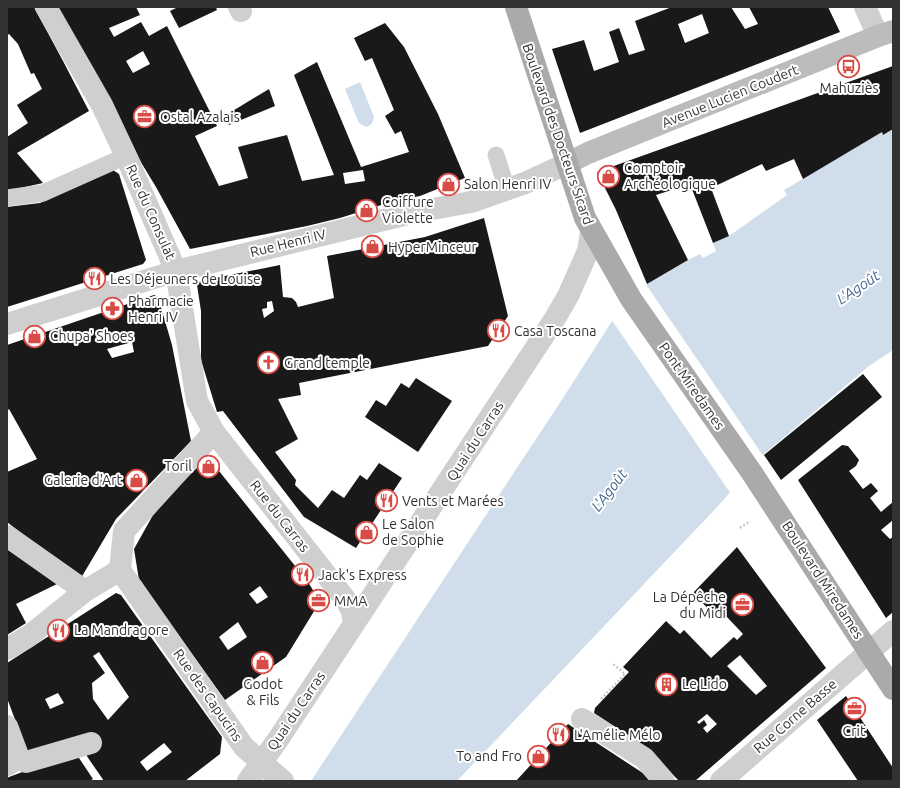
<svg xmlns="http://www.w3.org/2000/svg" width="900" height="788" font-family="Ubuntu,sans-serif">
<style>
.water{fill:#d0ddeb}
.pier{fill:#fff}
.building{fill:#191919;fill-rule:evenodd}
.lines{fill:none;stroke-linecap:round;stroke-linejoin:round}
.path{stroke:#c9c9c9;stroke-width:2.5;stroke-dasharray:2 2;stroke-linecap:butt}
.lane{stroke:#cfcfcf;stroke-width:17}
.street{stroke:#cfcfcf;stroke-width:22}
.secondary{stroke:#bcbcbc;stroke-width:22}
.primary{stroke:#aaa;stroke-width:22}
.labels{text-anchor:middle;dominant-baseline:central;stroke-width:4;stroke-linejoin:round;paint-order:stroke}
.poi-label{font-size:14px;fill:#323232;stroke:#fff;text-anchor:start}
.street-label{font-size:14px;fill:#323232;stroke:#fff}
.water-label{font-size:15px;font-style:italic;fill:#45698f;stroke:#fff}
</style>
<rect width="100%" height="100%" fill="#fff"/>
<path class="water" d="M360 82 374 117C373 122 372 125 366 127L359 123 345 89Z
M893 129V350L869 366 764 454 719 505 457 781H311L565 395 614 318 647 284 688 260 700 254 703 258 716 251 713 243 729 236 787 195 784 190 882 132 883 135Z"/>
<path class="pier" d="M645 283 764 457 731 494 611 319Z"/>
<path class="building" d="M7 7H34L63 61 89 111 17 153 43 183 7 191V137L28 123 17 105 42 89 34 73 31 74 18 44 9 34 7 35Z
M55 7H136L140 15 109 28 114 37 141 22 149 36 167 26 217 126 195 136 219 186 248 178 238 147 287 135 302 181 334 175 294 75 317 62 361 167 409 152 401 131 395 134 385 116 394 110 372 58 365 61 354 38 385 23 404 47 438 114 465 178 420 196 394 201 340 218 307 226 190 249 156 187 142 164 103 88ZM143 51 150 64 133 73 126 61ZM363 170 365 181 345 184 343 173Z
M178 7H216L217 10 179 28 170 11Z
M672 7H731L745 29 758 24 749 7H828L840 32 580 133 552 49 584 40 594 71 619 62 609 32 619 28 629 55 645 50 635 21ZM702 14 709 33 685 43 678 24Z
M893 66V129L883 135 882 132 803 179 794 159 766 171 762 164 711 188 729 236 713 243 690 184 656 195 688 260 647 284 616 210 597 172Z
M269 89 275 106 229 125 226 115Z
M113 170 119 174 146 260 143 264 7 307V207L40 203Z
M484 218 508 316 488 346 299 383 301 395 278 399 298 439 275 452 296 480 295 485 318 508 332 490 344 498 360 475 367 480 379 463 402 478 356 548 304 517 223 411 217 412 201 360V311L197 285 200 281 280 265 283 297 292 298 296 302 298 307 334 298 327 256 425 237ZM272 301 274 311 264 318 262 309 267 308V302Z
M154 295 158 297 172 345 191 441 116 519 81 578 40 548 7 522V472L37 459 9 409 7 411V345ZM132 342 134 352 112 358 107 349Z
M863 374 882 397 781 480 764 455Z
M416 378 452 401 418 452 365 417 376 400 386 406 401 383 409 388Z
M842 445 848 446 859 460 856 466 849 471 863 489 871 483 878 491 870 498 881 512 893 502V520L881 530 890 539 893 537V612L886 618 798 480Z
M199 466 218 467 220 470 219 471 308 582 316 595 317 594 318 607 316 608 286 657 225 700 139 580 134 549 153 515 177 487ZM260 586 268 597 257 604 249 594ZM238 622 247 637 228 650 219 637Z
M737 547 826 668 695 781H679L646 747 594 713 595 708 629 672 623 667 666 621 680 634 684 630 711 658 734 637 737 640 743 634 727 617 718 619 693 593ZM740 655 767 686 756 695 727 666ZM707 714 717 724 707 733 703 728 707 725 704 720 699 724 697 722Z
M7 549 57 584 16 604 26 623 7 635Z
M116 593 121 595 222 737 220 754 185 781H104L84 752H27L7 698V663ZM99 652 129 697 108 720 93 699 92 683 105 673 93 656ZM58 693 64 703 50 709 45 699ZM164 743 172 752 147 771 140 762Z
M846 696 893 768V781H858L817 720Z
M568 724 655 781H516Z
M77 755 93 779 89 781H7V778L9 777 60 758Z"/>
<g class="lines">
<path class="path" d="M740 528 750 521
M601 699 625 674 613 664"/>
<path class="lane" d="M496 155 507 189
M7 198 43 193 126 156"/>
<path class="street" d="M46 7 102 105 126 156 176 271 197 401 214 432 346 600 352 611 354 623
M239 7 241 11
M865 7 878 36
M7 324 176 271 416 212 471 202 525 183 568 163
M214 432 124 531 120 570 244 747 283 781
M7 536 85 591
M7 649 29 636 85 591 120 570
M582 719 644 758 664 781
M7 726 19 758 7 765
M19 758 26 762 91 743
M248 781 277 741 554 320 568 296 588 251 591 232
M721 781 893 631"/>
<path class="secondary" d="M568 163 588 153 878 36 893 31"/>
<path class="primary" d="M516 7 585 218 631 299 752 473 893 689"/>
</g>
<defs>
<symbol id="bus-ring" viewBox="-11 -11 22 22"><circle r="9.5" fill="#fff" stroke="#d94c45" stroke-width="1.5"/><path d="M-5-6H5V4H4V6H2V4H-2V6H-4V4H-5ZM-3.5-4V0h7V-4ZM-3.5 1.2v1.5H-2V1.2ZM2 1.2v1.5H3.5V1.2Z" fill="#d94c45"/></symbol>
<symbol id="office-ring" viewBox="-11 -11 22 22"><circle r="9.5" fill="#fff" stroke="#d94c45" stroke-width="1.5"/><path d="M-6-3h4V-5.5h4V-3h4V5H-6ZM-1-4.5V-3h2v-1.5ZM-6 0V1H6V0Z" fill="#d94c45"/></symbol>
<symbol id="shop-ring" viewBox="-11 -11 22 22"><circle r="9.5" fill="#fff" stroke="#d94c45" stroke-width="1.5"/><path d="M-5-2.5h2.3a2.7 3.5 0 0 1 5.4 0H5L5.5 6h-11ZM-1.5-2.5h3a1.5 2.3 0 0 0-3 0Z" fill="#d94c45"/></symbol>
<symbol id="restaurant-ring" viewBox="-11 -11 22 22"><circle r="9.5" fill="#fff" stroke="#d94c45" stroke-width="1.5"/><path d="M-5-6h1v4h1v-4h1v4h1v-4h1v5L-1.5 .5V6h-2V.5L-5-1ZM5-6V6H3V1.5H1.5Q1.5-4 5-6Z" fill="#d94c45"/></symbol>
<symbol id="pharmacy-ring" viewBox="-11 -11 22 22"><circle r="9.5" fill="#fff" stroke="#d94c45" stroke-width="1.5"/><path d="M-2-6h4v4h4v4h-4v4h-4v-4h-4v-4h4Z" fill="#d94c45"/></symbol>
<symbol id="church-ring" viewBox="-11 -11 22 22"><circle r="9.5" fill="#fff" stroke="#d94c45" stroke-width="1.5"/><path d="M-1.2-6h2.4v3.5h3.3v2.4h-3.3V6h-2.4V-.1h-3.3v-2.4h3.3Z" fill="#d94c45"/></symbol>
<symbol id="building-ring" viewBox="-11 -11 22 22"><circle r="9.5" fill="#fff" stroke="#d94c45" stroke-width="1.5"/><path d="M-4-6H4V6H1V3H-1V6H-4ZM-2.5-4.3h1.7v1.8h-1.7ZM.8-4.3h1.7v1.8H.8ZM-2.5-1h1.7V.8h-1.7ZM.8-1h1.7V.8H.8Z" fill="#d94c45"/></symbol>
</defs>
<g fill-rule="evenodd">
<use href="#bus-ring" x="836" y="54" width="25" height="25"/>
<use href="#office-ring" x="132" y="104" width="25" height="25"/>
<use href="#shop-ring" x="596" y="164" width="25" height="25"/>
<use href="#shop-ring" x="436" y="172" width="25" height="25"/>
<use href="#shop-ring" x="354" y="198" width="25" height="25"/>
<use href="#shop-ring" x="360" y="234" width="25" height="25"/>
<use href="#restaurant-ring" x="82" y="266" width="25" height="25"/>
<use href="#pharmacy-ring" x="100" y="296" width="25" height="25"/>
<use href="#restaurant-ring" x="486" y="318" width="25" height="25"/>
<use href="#shop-ring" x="22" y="324" width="25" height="25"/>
<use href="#church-ring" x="256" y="350" width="25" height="25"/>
<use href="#shop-ring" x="196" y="454" width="25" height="25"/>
<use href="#shop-ring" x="124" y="468" width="25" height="25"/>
<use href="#restaurant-ring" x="374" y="488" width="25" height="25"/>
<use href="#shop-ring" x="354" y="520" width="25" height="25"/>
<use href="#restaurant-ring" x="290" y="562" width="25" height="25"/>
<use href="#office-ring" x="306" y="588" width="25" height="25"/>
<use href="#office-ring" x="730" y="592" width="25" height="25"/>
<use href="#restaurant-ring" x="46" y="618" width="25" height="25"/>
<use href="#shop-ring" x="250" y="650" width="25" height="25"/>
<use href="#building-ring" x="654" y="672" width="25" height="25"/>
<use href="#office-ring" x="842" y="696" width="25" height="25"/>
<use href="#restaurant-ring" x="546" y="722" width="25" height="25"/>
<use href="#shop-ring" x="526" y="744" width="25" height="25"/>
</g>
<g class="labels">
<g class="poi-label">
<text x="849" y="88" text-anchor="middle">Mahuziès</text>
<text x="160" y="117">Ostal Azalais</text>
<text x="624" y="168">Comptoir<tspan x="624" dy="16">Archéologique</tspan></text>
<text x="464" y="184">Salon Henri IV</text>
<text x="382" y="202">Coiffure<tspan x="382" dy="16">Violette</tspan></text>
<text x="388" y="247">HyperMinceur</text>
<text x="110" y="279">Les Déjeuners de Louise</text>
<text x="128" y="301">Pharmacie<tspan x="128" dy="16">Henri IV</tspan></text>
<text x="514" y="331">Casa Toscana</text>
<text x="50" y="336">Chupa' Shoes</text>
<text x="284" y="363">Grand temple</text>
<text x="192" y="466" text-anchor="end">Toril</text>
<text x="122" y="480" text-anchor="end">Galerie d'Art</text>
<text x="402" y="501">Vents et Marées</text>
<text x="382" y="524">Le Salon<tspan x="382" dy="16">de Sophie</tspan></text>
<text x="318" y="575">Jack's Express</text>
<text x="726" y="597" text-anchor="end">La Dépêche<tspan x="726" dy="16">du Midi</tspan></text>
<text x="334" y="601">MMA</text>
<text x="74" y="630">La Mandragore</text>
<text x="263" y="684" text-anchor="middle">Godot<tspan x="263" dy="16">&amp; Fils</tspan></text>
<text x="682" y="684">Le Lido</text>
<text x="854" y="731" text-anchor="middle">Crit</text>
<text x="574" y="735">L'Amélie Mélo</text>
<text x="522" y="756" text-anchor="end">To and Fro</text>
</g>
<g class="street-label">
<text transform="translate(730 96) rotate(-22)">Avenue Lucien Coudert</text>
<text transform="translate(558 134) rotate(71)">Boulevard des Docteurs Sicard</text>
<text transform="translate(151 212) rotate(66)">Rue du Consulat</text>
<text transform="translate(288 243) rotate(-14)">Rue Henri IV</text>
<text transform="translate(692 386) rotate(55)">Pont Miredames</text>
<text transform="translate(475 441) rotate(-57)">Quai du Carras</text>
<text transform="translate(280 516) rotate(52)">Rue du Carras</text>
<text transform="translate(823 580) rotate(57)">Boulevard Miredames</text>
<text transform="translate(208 695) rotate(55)">Rue des Capucins</text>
<text transform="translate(296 711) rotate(-56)">Quai du Carras</text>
<text transform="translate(795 716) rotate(-41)">Rue Corne Basse</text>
</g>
<g class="water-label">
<text transform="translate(858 287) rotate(-34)">L'Agoût</text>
<text transform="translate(609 490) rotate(-53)">L'Agoût</text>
</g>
</g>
<rect width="900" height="788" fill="none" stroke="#323232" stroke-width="16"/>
</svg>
